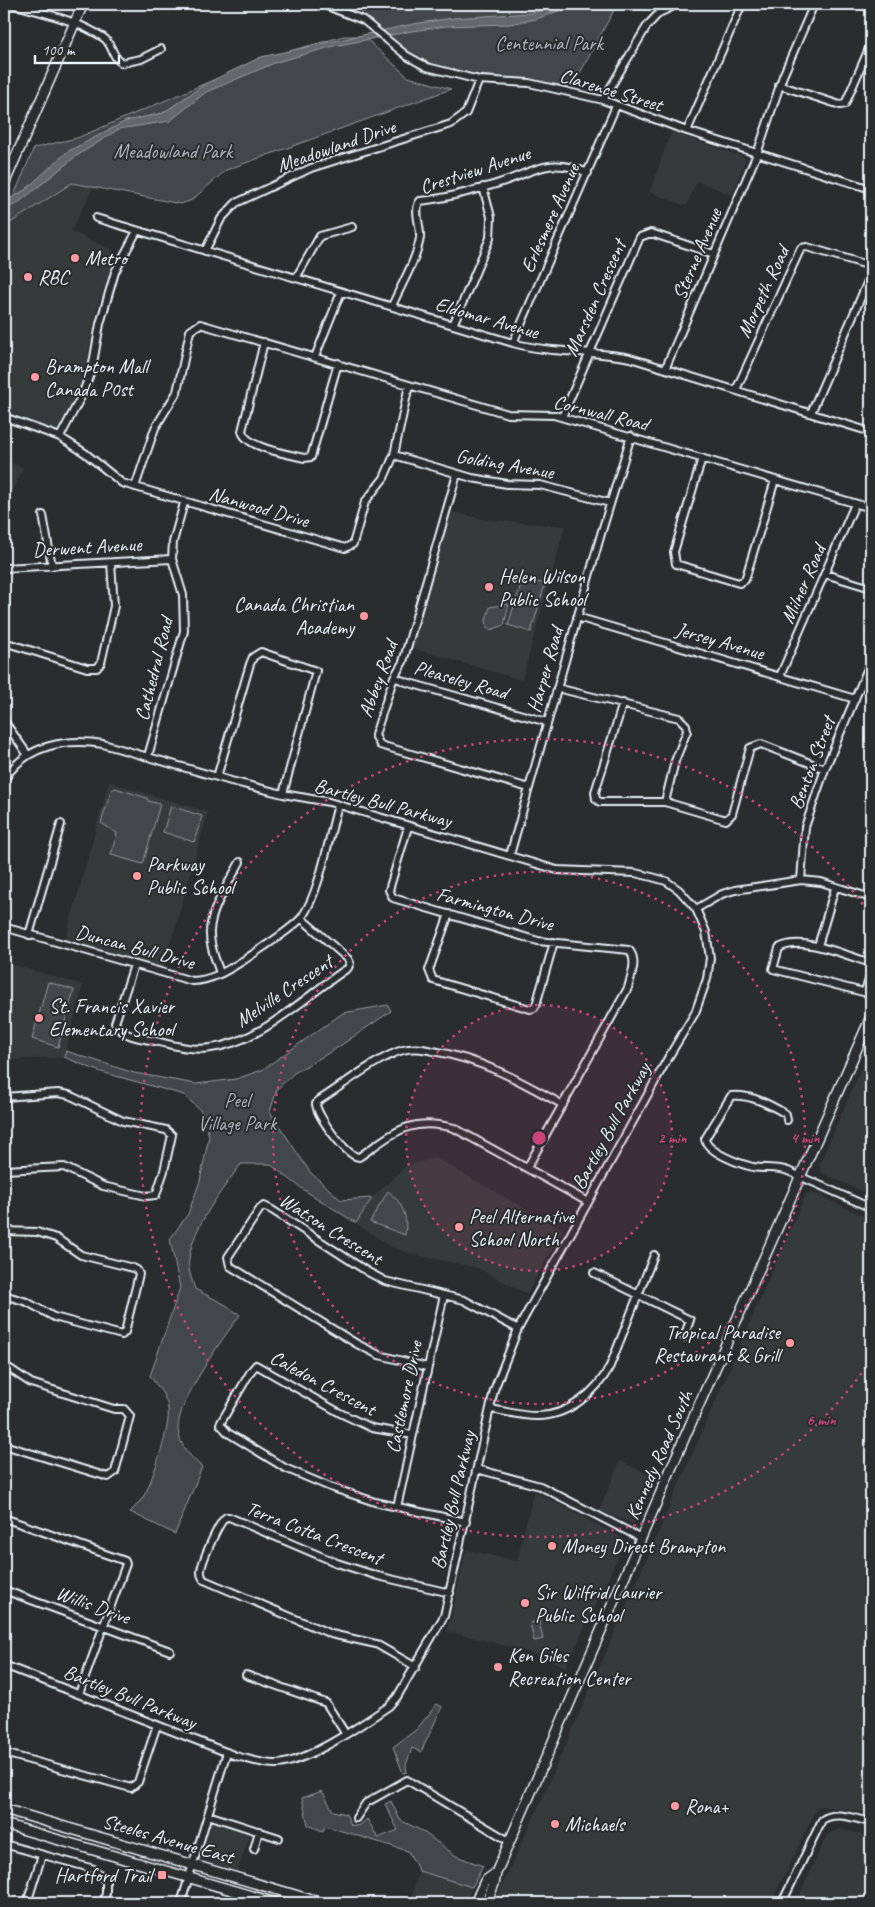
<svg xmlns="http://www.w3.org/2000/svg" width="875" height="1907" font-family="Caveat,sans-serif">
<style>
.built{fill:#363a3b}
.green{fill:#424648;stroke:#959ca0}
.water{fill:#63686b;stroke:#989fa3}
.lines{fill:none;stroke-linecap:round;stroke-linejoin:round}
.minor-casing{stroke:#e8f1f8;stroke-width:10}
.major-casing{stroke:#e8f1f8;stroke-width:12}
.minor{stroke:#2a2d2e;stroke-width:6}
.major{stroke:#2a2d2e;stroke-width:9}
.ring{fill:none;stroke:#ca437a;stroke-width:2.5;stroke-dasharray:2.5 5}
.poi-dot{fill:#ff9aa2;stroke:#2a2d2e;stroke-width:2}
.labels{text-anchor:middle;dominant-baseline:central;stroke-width:4;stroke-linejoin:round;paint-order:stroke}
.park-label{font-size:20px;fill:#aeb5ba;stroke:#2a2d2e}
.street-label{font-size:20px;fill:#e8f1f8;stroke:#2a2d2e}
.poi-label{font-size:20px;fill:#e8f1f8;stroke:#2a2d2e;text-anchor:start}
.centre{fill:#ca437a;stroke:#2a2d2e;stroke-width:2.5}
.ring-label{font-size:15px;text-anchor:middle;font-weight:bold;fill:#ca437a;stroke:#2a2d2e;stroke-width:4;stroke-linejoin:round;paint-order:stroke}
</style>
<rect width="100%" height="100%" fill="#2a2d2e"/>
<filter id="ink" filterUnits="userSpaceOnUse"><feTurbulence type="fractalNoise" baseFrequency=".02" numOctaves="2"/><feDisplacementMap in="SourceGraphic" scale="10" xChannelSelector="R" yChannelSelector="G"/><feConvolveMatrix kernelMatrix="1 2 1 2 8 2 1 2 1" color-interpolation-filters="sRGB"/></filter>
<g filter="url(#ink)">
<path class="built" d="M671 132 746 158 732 195 697 181 686 206 650 192Z
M72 183 93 188 71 231 116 252 97 308 83 381 59 433 4 409V227Z
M4 460 23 468 4 511Z
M452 512 486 520 565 526 522 680 412 648Z
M109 782 208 812 163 969 65 940Z
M4 962 83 985 64 1057 4 1060Z
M871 1046V1195L822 1173 819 1166Z
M435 1158 563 1230 527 1294 478 1268 412 1254 391 1247 356 1223 372 1198 406 1166Z
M811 1192 871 1219V1813L818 1806 771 1903H494L542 1799 806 1194Z
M620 1461 655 1478 634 1524 599 1511Z
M534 1491 626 1540 566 1667 523 1650 446 1631 452 1615 466 1550 517 1561Z
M212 1820 250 1833 238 1871 207 1861 204 1857 203 1851Z
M839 1829 871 1836V1903H796L827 1835Z
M419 1871 472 1887 466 1903H410Z"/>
<path class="green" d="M366 4H620L614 10 573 86H569L472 74 422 63 398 48 361 13Z
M344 36H363L408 77 451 89 226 170 192 200 181 204 72 183 4 227V219L34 148 77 138 265 58Z
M523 578 545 584 531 632 508 625Z
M509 604 504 625 491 630 487 627 486 620 490 607Z
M115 788 147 798 148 801 160 804 143 864 111 855 117 833 101 823 111 791Z
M171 806 202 816 194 842 163 832Z
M48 982 74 990 58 1047 32 1039Z
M388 1005 391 1011 334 1050 294 1073 277 1089 270 1112 310 1172 341 1200 372 1198 356 1223 304 1190 270 1164H241C223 1189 192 1227 189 1259 187 1268 192 1280 195 1289L226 1305 240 1315C223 1338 177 1401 178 1429 179 1446 191 1457 202 1467L175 1534 130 1512C135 1507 141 1501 145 1494 153 1478 171 1426 168 1409 167 1396 157 1386 150 1376L180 1288 170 1239 188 1214 200 1181 209 1136 203 1113 184 1095 98 1071 64 1057 66 1051 134 1073 196 1084 236 1079 262 1070 343 1013Z
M388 1191C403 1204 408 1215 405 1235L370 1222Z
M539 1621 543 1639 534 1641 530 1623Z
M437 1704 442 1707 421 1752 412 1748 406 1765 407 1772 403 1773 393 1747 417 1729Z
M322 1791 333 1811 346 1814 351 1825 359 1826 367 1819 378 1838 398 1830 385 1804 391 1801 400 1820 422 1831 456 1856 483 1866 472 1887 419 1871 408 1851 325 1826 323 1831 308 1825 302 1798Z"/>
<path class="water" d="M561 4H578L536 19 510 24 446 26 412 31 334 46 277 62 206 92 170 121 119 129 75 157 17 204 4 209V202L25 190 67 152 126 121 163 113 205 84 261 57 413 24 453 18 530 13Z"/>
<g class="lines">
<defs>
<path id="minor" d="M12 4C43 13 77 20 104 38 113 45 112 58 122 63L141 59 161 49
M322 4 363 20 407 56 427 67 479 80 529 83 603 100 687 131 871 189
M779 85 840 105 845 104 871 44
M603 100 647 26 659 13 676 5
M687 131 742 4
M96 218 513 343C553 354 590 350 630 358L871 432
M205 251 221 219 236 203 311 168 451 124 466 113 479 80
M296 278 320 236 352 227
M392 306C401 285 416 261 420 238 421 226 413 210 420 201 441 199 476 190 496 184 533 173 547 155 588 173
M453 325 490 238 491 217 483 187
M264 342 242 431C246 448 288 454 304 458L311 457 338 363
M513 343 616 106
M315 357 341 292
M666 367 757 154 783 76 814 4
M736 390 801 248 807 247 871 266
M811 413 871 274
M4 417 60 437 85 453 122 483 345 548 353 544 365 502 384 478 394 455 409 385
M562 417 640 237 651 233 714 254
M60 437 81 397 92 369 100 324 115 272 137 231
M394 455 472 478 507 484 540 485 610 503
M702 458 674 552 676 564 739 583 745 580 775 480
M457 474 403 662 394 677 375 735 380 745 529 788
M135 487 155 428 177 392 190 331 200 324 508 414 554 415 871 508
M43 515 52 566
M4 568 172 559
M825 574 871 588
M577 617 855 699
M4 642 87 668H97L101 663 114 606 111 563
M780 676 855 504
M394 677 406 682 547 722
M557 688 679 718 686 725 687 731 675 761 665 802
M623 703 595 792 596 799 600 802H665L726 820 732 814 750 748 761 744 825 769
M4 721 28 755
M148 756 184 631 183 595 172 559 173 542 184 503
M217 777 250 664 253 657 261 652 316 671 283 794
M4 780C25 745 66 738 103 744L231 781 283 794 329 802 557 870 635 873 652 877 666 881 679 890 696 909 706 932 710 958 707 979 695 1013 668 1058 518 1329 494 1390 444 1616 397 1697 389 1706C363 1724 309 1761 278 1764 264 1765 249 1759 236 1756L4 1665
M408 827 389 890 393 898 538 941 629 950C638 960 631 976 628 988L527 1168
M510 855 601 534 631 436
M801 880 805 827 825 769 871 661
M696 909 722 894 735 890 801 880 821 882 871 898
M449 914 429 970 433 980 530 1009 534 1008 536 1005 554 942
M4 927 192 981C211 981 228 970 244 960 257 951 293 929 302 917 320 892 329 836 338 805
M29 935 61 824
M818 946 835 888
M871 963C847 956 803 935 779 948L773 969 871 994
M134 965 115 1023C123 1037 140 1038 155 1041 173 1045 192 1051 211 1048 262 1042 306 995 348 968L350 963 348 959 301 918
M220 973C216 961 209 945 210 931 211 908 229 883 240 862
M865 991 871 974
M4 1097 58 1093 69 1095 123 1121 166 1130 172 1135 164 1171 156 1195 146 1196 103 1186 64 1167 4 1170
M563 1105C521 1081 481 1059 433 1051 423 1049 414 1047 403 1050 378 1057 342 1086 318 1101L316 1104C317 1116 347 1157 359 1157 394 1133 409 1116 454 1128L588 1202
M787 1120 786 1114C769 1104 750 1094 731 1096L705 1139C707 1152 740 1164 753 1167 765 1169 777 1167 788 1171L871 1208
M4 1231 37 1232 56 1238 81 1255 133 1268 137 1270 139 1274 125 1332 122 1335 54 1317 27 1302 4 1295
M594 1273 690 1320 684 1337
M4 1365 31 1383 114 1409H124L130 1416 115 1472 108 1477 4 1445
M427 1367 379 1355 357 1344 230 1266 228 1257 260 1209 264 1206 272 1210 368 1272 385 1281 464 1300 518 1329
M490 1409C505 1411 521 1416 536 1416 567 1417 597 1392 610 1366L654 1255
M413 1435 372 1428 340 1413 256 1365 251 1371 220 1424 228 1433 285 1468 330 1487 375 1502 466 1522
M477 1469 540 1486 641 1538
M397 1507 444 1295
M4 1518 125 1561 126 1564 79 1694
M4 1590 170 1651
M416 1667 376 1644 331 1634 204 1580C202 1577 201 1576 201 1573 200 1564 219 1522 226 1517H229L337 1563 378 1576 450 1593
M246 1675 326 1703 345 1733
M4 1753 131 1788 138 1782 157 1725
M208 1815 279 1838
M356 1818 366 1803 407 1780 509 1841
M4 1844 94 1869 106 1881V1893L103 1903
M254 1849 259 1831
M27 1903 42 1855
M181 1903 227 1752
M782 1903 822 1820C836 1810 855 1819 871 1822"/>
<path id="major" d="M4 184 83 4
M4 1809 322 1903
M4 1824 276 1903
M475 1903 485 1881 496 1873 687 1432 871 1017
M486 1903 494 1884 496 1873"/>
</defs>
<use href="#minor" class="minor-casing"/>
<use href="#major" class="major-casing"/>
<use href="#minor" class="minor"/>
<use href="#major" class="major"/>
</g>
</g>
<circle cx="539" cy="1138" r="133" fill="#ca437a" fill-opacity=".12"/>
<g class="ring">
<circle cx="539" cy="1138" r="133"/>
<circle cx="539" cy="1138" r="266"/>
<path d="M870 1361A399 399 0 1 1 870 915"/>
</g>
<g class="poi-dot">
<circle cx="75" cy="258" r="5"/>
<circle cx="28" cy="277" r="5"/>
<circle cx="35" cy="377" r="5"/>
<circle cx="489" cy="587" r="5"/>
<circle cx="364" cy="616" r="5"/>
<circle cx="137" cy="876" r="5"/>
<circle cx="39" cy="1018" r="5"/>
<circle cx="459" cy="1227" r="5"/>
<circle cx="790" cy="1343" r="5"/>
<circle cx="552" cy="1546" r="5"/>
<circle cx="525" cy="1603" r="5"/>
<circle cx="498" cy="1667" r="5"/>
<circle cx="675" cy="1806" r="5"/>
<circle cx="555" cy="1824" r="5"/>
<rect x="157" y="1870" width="10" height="10" rx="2.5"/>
</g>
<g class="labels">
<g class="park-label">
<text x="549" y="43">Centennial Park</text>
<text x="173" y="151">Meadowland Park</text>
<text x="237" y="1100">Peel<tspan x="237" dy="23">Village Park</tspan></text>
</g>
<g class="street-label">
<text transform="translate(611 90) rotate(17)">Clarence Street</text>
<text transform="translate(336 146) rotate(-19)">Meadowland Drive</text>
<text transform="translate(475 170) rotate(-18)">Crestview Avenue</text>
<text transform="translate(550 218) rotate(-66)">Erlesmere Avenue</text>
<text transform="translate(697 254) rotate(-67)">Sterne Avenue</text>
<text transform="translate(763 292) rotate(-65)">Morpeth Road</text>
<text transform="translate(595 298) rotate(-66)">Marsden Crescent</text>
<text transform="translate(487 318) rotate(16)">Eldomar Avenue</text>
<text transform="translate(601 413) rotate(14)">Cornwall Road</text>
<text transform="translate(505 464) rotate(10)">Golding Avenue</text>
<text transform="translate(259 507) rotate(16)">Nanwood Drive</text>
<text transform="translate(87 547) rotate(-3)">Derwent Avenue</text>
<text transform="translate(803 584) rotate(-66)">Milner Road</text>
<text transform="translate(720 641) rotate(16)">Jersey Avenue</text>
<text transform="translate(154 669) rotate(-76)">Cathedral Road</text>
<text transform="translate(545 670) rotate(-74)">Harper Road</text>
<text transform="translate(378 679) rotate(-70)">Abbey Road</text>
<text transform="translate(461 680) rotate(16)">Pleaseley Road</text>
<text transform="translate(812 763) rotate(-69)">Benton Street</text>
<text transform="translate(383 803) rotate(15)">Bartley Bull Parkway</text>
<text transform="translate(495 909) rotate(15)">Farmington Drive</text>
<text transform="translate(135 947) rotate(15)">Duncan Bull Drive</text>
<text transform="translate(284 991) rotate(-34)">Melville Crescent</text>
<text transform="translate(611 1126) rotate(-61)">Bartley Bull Parkway</text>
<text transform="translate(331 1229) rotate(32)">Watson Crescent</text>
<text transform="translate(323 1383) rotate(28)">Caledon Crescent</text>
<text transform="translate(404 1397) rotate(-78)">Castlemore Drive</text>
<text transform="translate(659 1455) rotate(-66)">Kennedy Road South</text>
<text transform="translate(453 1500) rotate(-77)">Bartley Bull Parkway</text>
<text transform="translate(314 1533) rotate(21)">Terra Cotta Crescent</text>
<text transform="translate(93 1605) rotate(20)">Willis Drive</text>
<text transform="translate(130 1697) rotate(22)">Bartley Bull Parkway</text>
<text transform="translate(168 1839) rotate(16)">Steeles Avenue East</text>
</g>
<g class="poi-label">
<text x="85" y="258">Metro</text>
<text x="38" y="277">RBC</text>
<text x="45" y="366">Brampton Mall<tspan x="45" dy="23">Canada P0st</tspan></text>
<text x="499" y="576">Helen Wilson<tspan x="499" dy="23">Public School</tspan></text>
<text x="354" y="604" text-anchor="end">Canada Christian<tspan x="354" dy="23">Academy</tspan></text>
<text x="147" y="864">Parkway<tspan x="147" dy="23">Public School</tspan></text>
<text x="49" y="1006">St. Francis Xavier<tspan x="49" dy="23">Elementary School</tspan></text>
<text x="469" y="1216">Peel Alternative<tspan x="469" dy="23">School North</tspan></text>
<text x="780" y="1332" text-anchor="end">Tropical Paradise<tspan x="780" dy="23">Restaurant &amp; Grill</tspan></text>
<text x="562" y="1546">Money Direct Brampton</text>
<text x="535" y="1592">Sir Wilfrid Laurier<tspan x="535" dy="23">Public School</tspan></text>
<text x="508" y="1655">Ken Giles<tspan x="508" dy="23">Recreation Center</tspan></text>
<text x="685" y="1806">Rona+</text>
<text x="565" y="1824">Michaels</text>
<text x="152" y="1875" text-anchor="end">Hartford Trail</text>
</g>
</g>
<circle cx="539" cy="1138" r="8" class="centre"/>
<g class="ring-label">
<text x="672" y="1143">2 min</text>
<text x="805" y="1143">4 min</text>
<text x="821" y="1425">6 min</text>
</g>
<rect width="875" height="1907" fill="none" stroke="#2a2d2e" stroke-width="20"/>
<rect x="10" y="10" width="855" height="1887" fill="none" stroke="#e8f1f8" stroke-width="2" filter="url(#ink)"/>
<path d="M35 55v8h84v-8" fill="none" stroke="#e8f1f8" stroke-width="2.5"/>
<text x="42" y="55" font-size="15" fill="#e8f1f8" stroke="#2a2d2e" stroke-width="4" paint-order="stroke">100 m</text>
</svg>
